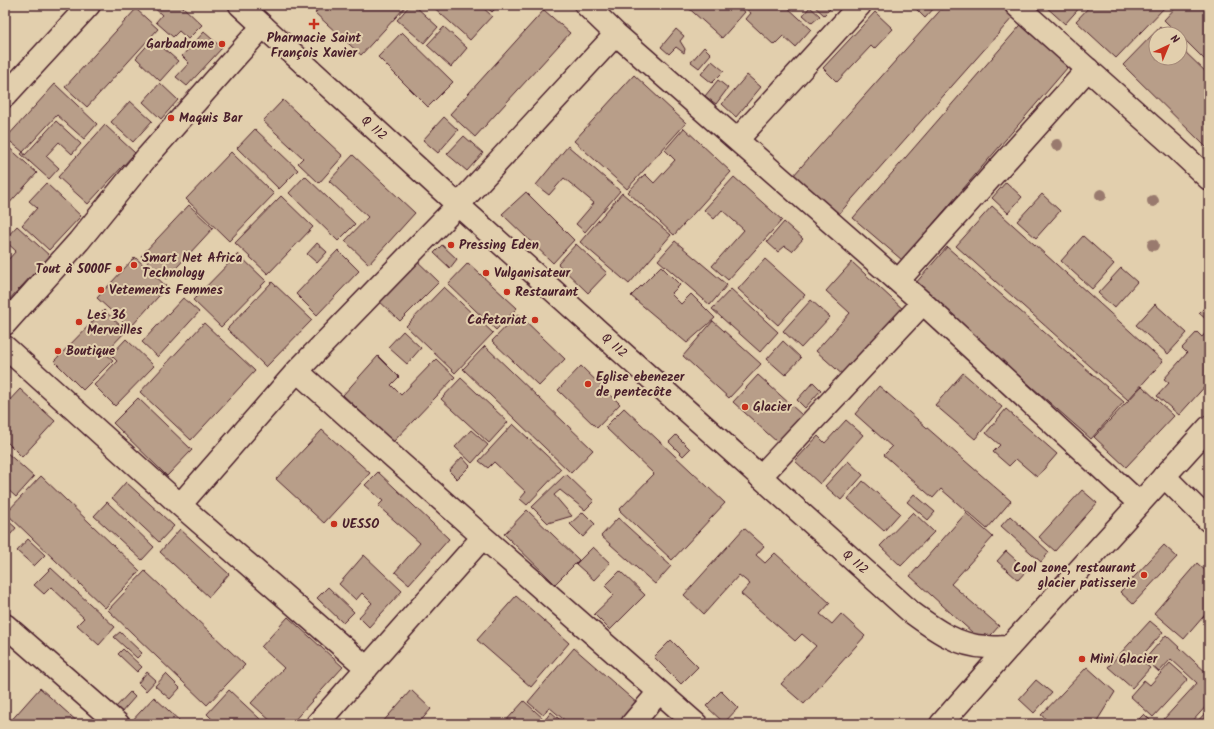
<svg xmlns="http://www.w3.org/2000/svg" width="1214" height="729" font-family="Kalam,sans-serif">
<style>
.building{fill:#b89e89;stroke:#4a1f2b}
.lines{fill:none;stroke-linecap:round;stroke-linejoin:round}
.street-casing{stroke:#4a1f2b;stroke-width:25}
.secondary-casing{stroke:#4a1f2b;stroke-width:25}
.street{stroke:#e2cfad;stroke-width:22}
.secondary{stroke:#e2cfad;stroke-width:22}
.tree{fill:#997a6e}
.poi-dot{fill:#c8321e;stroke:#e2cfad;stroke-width:1.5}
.labels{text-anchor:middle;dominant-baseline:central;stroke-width:4;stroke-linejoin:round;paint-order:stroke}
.poi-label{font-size:13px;font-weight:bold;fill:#4a1f2b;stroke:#e2cfad;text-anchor:start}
.street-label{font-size:13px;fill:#4a1f2b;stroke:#e2cfad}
</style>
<rect width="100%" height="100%" fill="#e2cfad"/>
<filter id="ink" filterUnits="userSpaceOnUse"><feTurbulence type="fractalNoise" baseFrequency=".025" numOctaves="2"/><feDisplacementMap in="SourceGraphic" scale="8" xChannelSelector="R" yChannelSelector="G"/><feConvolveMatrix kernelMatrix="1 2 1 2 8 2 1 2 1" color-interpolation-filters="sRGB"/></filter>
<g filter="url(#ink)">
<path class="building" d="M151 5H181L202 25 188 39 179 31 173 37 156 22 162 15Z
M323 5H407L361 55 315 13Z
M410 5H414L438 27 424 43 397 20Z
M431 5H480L492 16 470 40Z
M484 5H499L492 12Z
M685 5H737L745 12 722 38Z
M745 5H785L811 29 795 47 783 36 774 45 746 19 751 13 744 7Z
M813 5H834L824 15Z
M912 5H937L925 18Z
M945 5H1000L1013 17 838 215 793 176Z
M1044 5H1082L1065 24Z
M1091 5H1167L1116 58 1076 21Z
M1178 5H1209V64L1180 35V34H1178L1164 20Z
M810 7 820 16 812 23 803 15Z
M136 9 158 29 87 107 65 87Z
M544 10 570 33 475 137 450 114Z
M875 12 893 29 874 49 871 46 837 82 823 68Z
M1026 19 1074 60 902 260 853 218Z
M444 27 467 48 451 67 427 45Z
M1160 27 1167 34H1156V58H1180V47L1209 75V150L1123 65Z
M676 29 684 36 680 41 685 49 684 53 676 47 669 54 661 47Z
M204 32 222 48 187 86 176 77 189 63 182 56Z
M402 32 453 82 428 107 378 57Z
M153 39 178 61 160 81 136 58Z
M704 47 711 54 699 68 691 62Z
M712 61 724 71 712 83 701 74Z
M634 75 686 123 627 189 574 141Z
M747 75 761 87 736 117 722 104Z
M718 80 728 88 716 104 705 96Z
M160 83 178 100 161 119 143 102Z
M55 84 97 124 84 139 57 115 23 152 6 138Z
M283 100 343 156 319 183 298 163 303 158 263 121Z
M130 101 152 121 133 142 111 122Z
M444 117 458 130 438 153 423 140Z
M56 121 81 144 72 154 59 142 46 156 59 168 49 179 21 154 23 152 25 155Z
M105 125 135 153 88 204 58 177Z
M684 128 731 172 674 235 628 192 645 174 654 183 675 160 665 150Z
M255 129 298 170 279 189 237 148Z
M464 136 483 153 467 171 447 154Z
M5 144 37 173 5 208Z
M568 146 620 191 585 232 576 224 594 203 564 178 549 195 536 185Z
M231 152 274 194 229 241 186 199Z
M353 155 415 213 369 264 345 241 368 217 329 181Z
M305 176 355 224 338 241 289 193Z
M734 177 782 220 728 280 712 266 744 230 722 210 714 219 704 210Z
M1006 182 1022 197 1008 213 992 198Z
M46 183 81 216 49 250 22 225 37 208 29 201Z
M526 192 574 240 553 263 502 214Z
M622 193 671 235 629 284 580 242Z
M1042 194 1060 211 1036 238 1017 221Z
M281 196 313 227 268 274 235 243Z
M189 205 213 228 166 279 141 256Z
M992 206 1163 361 1128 400 956 246Z
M784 222 803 239 792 251 785 246 778 252 767 242Z
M17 226 50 256 5 304V263L16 251 5 241V239Z
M1083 236 1114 264 1092 289 1061 261Z
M675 241 727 285 710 305 658 260Z
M317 243 327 252 317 263 307 254Z
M576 244 607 273 588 293 558 264Z
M442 245 457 259 450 268 434 253Z
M947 247 1124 402 1091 439 915 284Z
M338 250 359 271 317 315 296 294Z
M238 254 266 281 221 327 193 300Z
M412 256 439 282 400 321 374 296Z
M135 257 167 287 130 328 97 298Z
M765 259 805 295 778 325 738 289Z
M852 262 905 311 845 377 816 351 850 313 826 291Z
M468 263 517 308 496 330 448 284Z
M661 266 680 285 671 294 681 304 691 294 715 318 687 343 631 296Z
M1121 268 1137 282 1114 308 1098 293Z
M272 282 312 320 266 367 227 329Z
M444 287 493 333 455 373 406 326Z
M731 289 778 332 760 352 712 309Z
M183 298 199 312 158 357 142 342Z
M811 300 830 317 801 348 783 331Z
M1209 303V322L1199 313Z
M1155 304 1187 333 1168 354 1136 325Z
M104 310 126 331 105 353 113 360 83 390 54 361Z
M518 314 565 359 539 386 492 341Z
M713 321 761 364 729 398 683 356Z
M204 323 255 371 191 440 140 392Z
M1209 329V382L1179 415 1157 396 1169 383 1164 379 1187 353 1182 348 1197 332 1202 337Z
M403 331 421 348 407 364 388 347Z
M126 339 154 366 115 406 94 385 117 361 111 355Z
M783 341 801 358 785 375 767 359Z
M485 346 593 450 571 473 463 369Z
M378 356 399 377 391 385 401 395 436 359 455 377 393 442 343 395Z
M581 366 620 404 597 428 558 390Z
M963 373 1002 407 975 439 935 405Z
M758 375 802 415 777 442 733 402Z
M461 378 508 422 489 443 441 399Z
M813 382 821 390 805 408 797 400Z
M879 386 1011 501 987 529 941 489 933 498 884 455 892 447 855 414Z
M1142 386 1174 416 1126 467 1094 437Z
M20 389 55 421 22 457 5 440V405Z
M138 398 192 450 167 476 113 423Z
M624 408 725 503 672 560 619 510 654 474 605 427Z
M1006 409 1057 454 1037 477 1016 459 1009 466 993 452 1000 445 986 433Z
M846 420 863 435 820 484 795 461 818 436 825 443Z
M513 424 561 469 527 505 520 499 526 492 494 462 488 468 479 461Z
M322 430 370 473 324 523 276 479Z
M471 430 488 445 472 463 455 447Z
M676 435 690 449 683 456 669 442Z
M5 451 34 477 16 497 5 487Z
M462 457 470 466 457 479 449 471Z
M848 461 863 475 841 500 825 486Z
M378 472 449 539 409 584 395 572 420 543 378 506 383 501 365 485Z
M566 474 594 501 585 510 560 490 554 495 572 516 548 523 532 507Z
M41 476 140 571 105 608 6 513Z
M863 481 900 513 884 531 848 499Z
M126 482 174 526 159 542 112 498Z
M1082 490 1097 503 1055 551 1039 537Z
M914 494 935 512 928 520 907 502Z
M107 502 154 547 142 560 94 516Z
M527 510 579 560 555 584 504 534Z
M583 512 595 524 583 537 570 524Z
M913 512 934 532 901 566 880 546Z
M966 513 993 537 951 584 999 626 984 643 910 576Z
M1010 516 1049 552 1041 562 1001 526Z
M5 518 16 528 5 541Z
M618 518 671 566 655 584 601 536Z
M744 528 764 546 756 555 765 563 775 553 830 603 820 614 832 624 841 614 865 636 804 704 781 684 816 646 802 634 795 641 741 594 750 584 739 575 704 614 684 595Z
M180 529 229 574 209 597 160 552Z
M28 539 45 555 34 566 17 551Z
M1164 545 1177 557 1133 604 1120 592Z
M593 547 610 563 594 580 576 564Z
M1006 551 1027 570 1018 580 997 561Z
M364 555 402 591 369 627 359 617 372 603 362 593 356 600 339 584Z
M1197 563 1209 574V610L1184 639 1154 613Z
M51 568 115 627 99 645 77 625 84 618 51 587 44 594 34 585Z
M145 571 245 665 207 705 108 610Z
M620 571 645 595 610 630 594 614 614 595 605 586Z
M328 587 354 612 343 623 317 598Z
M516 596 569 643 531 687 477 640Z
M288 617 343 667 291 724H274L251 703 284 668 261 647Z
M1150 621 1163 632 1139 659 1150 668 1132 688 1108 667Z
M120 632 142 653 137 658 114 637Z
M1166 635 1209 675V703L1190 724H1167L1163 720 1197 683 1171 659 1159 672 1145 659Z
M671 640 698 667 681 684 654 657Z
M574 648 638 704 620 724H569L549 707 543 715 528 702Z
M123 649 142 667 137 672 118 654Z
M1170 663 1188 679 1153 717 1130 696 1144 680 1150 685Z
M1087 667 1115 692 1095 724H1065L1060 719 1052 724 1041 715Z
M147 672 156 680 146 691 138 683Z
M166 674 180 688 170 699 155 686Z
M1036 680 1052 693 1034 713 1019 699Z
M40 688 80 724H8Z
M229 690 260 719 255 724H217L207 714Z
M411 690 431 709 418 724H381Z
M721 691 738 708 724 723 706 706Z
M130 692 135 697 120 714 114 709Z
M154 697 183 724H129Z
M524 701 545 720 551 712 565 724H503Z
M1206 712 1209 715V724H1195Z
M1144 714 1154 724H1134Z"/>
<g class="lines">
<defs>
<path id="street" d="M586 5 616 34 923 303 1139 503
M1016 5 1176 148 1209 179
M5 96 89 5
M737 140 860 5
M898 281 1088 69
M5 347 180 505 367 668
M297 371 483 537 696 724
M1164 476 1209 521
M760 477 923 303
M180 505 297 371 458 205 616 34
M5 625 118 724
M317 724 483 537
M632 724 659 692
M941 724 1009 647"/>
<g id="secondary">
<path id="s1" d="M240 5 458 205 911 612C934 629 957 646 987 647 994 648 1002 647 1009 647L1209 427"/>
<path d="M5 324 79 241 147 157 263 26"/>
</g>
</defs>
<use href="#street" class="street-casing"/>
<use href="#secondary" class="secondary-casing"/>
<use href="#street" class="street"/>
<use href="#secondary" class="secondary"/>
</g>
<g class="tree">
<circle cx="1057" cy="145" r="6"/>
<circle cx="1101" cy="195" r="6"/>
<circle cx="1153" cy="201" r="6"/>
<circle cx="1153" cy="245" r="6"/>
</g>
</g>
<g class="poi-dot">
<path d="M312 18h4v4h4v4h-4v4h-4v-4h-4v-4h4z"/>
<circle cx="222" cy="44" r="4"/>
<circle cx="171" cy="118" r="4"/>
<circle cx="451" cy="245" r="4"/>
<circle cx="134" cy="265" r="4"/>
<circle cx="119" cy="269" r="4"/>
<circle cx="486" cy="273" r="4"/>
<circle cx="101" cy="290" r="4"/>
<circle cx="507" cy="292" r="4"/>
<circle cx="535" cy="320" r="4"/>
<circle cx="79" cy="322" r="4"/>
<circle cx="58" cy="351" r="4"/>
<circle cx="588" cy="384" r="4"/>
<circle cx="745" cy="407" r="4"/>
<circle cx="334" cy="524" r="4"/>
<circle cx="1144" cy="575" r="4"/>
<circle cx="1082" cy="659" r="4"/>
</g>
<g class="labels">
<g class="poi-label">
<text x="314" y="38" text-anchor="middle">Pharmacie Saint<tspan x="314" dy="15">François Xavier</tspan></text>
<text x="214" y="44" text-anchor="end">Garbadrome</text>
<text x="179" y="118">Maquis Bar</text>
<text x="459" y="245">Pressing Eden</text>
<text x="142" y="258">Smart Net Africa<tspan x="142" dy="15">Technology</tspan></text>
<text x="111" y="269" text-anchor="end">Tout à 5000F</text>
<text x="494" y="273">Vulganisateur</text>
<text x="109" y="290">Vetements Femmes</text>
<text x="515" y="292">Restaurant</text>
<text x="87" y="315">Les 36<tspan x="87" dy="15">Merveilles</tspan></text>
<text x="527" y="320" text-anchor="end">Cafetariat</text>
<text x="66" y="351">Boutique</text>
<text x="596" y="377">Eglise ebenezer<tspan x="596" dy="15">de pentecôte</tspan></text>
<text x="753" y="407">Glacier</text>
<text x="342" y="524">UESSO</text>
<text x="1136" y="568" text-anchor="end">Cool zone, restaurant<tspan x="1136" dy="15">glacier patisserie</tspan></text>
<text x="1090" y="659">Mini Glacier</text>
</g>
<g class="street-label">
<text stroke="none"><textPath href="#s1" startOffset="182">Q 112</textPath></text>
<text stroke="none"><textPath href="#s1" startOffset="506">Q 112</textPath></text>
<text stroke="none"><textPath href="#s1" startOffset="830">Q 112</textPath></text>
</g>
</g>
<rect width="1214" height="729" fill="none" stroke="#e2cfad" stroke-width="20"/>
<rect x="10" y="10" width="1194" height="709" fill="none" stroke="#4a1f2b" stroke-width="1.5" filter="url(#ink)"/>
<g transform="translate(1168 46) rotate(44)"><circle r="19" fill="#e2cfad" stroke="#a58979"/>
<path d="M0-3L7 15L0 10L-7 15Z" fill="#c8321e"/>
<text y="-6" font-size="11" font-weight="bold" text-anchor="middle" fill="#4a1f2b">N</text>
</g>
</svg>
